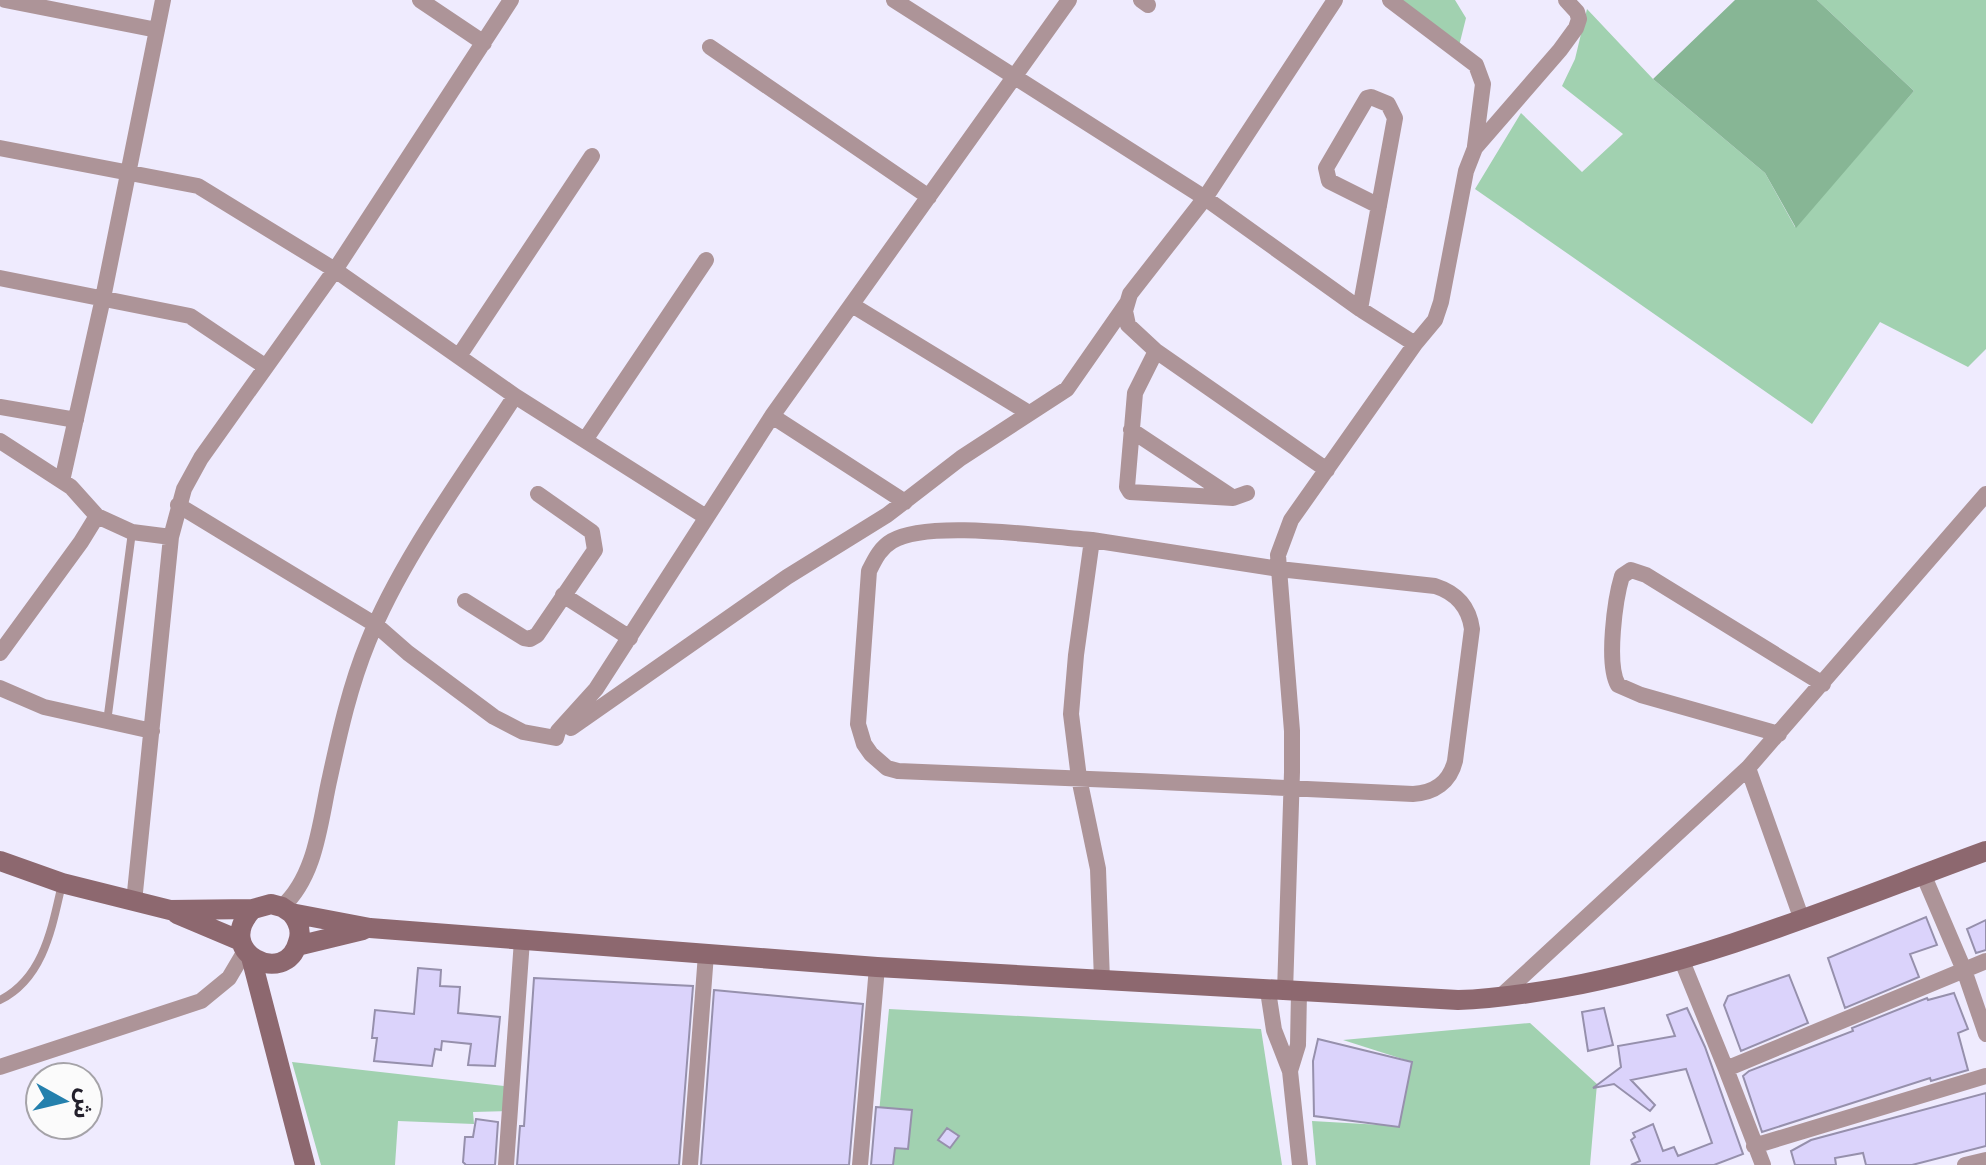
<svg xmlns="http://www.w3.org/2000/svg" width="1986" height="1165" font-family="Inter,'Noto Sans Arabic',sans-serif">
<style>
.green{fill:#a1d1b0}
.forest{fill:#87b695}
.building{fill:#dbd3fb;stroke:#9690ac;stroke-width:2}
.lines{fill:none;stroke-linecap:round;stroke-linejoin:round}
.service{stroke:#ad9498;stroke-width:8}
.minor{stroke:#ad9498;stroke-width:16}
.secondary{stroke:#8d686f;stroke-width:20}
</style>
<rect width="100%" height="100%" fill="#efebfe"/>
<path class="green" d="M1396 0H1455L1466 18 1458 50Z
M1817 0H1986V349L1968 367 1880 322 1812 424 1475 189 1521 113 1582 172 1623 134 1562 86 1575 59 1587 9 1653 79 1765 173 1795 227 1914 91Z
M889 1009 1261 1029 1282 1165H874Z
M1530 1023 1597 1084 1590 1165H1316L1312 1121 1399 1126 1412 1062 1343 1040Z
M292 1062 504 1086 510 1111 473 1112 474 1124 398 1121 395 1165H321Z"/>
<path class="forest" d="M1735 0H1817L1914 91 1796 228 1765 173 1653 79Z"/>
<path class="building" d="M1926 917 1937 945 1910 954 1919 977 1845 1008 1828 958Z
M1986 920V950L1976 953 1967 929Z
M418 968 441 970 440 986 460 987 458 1013 500 1017 495 1066 468 1065 471 1044 442 1041 441 1050 435 1049 432 1066 374 1061 377 1038H372L375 1010 414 1014Z
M1789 975 1808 1023 1741 1051 1724 1005 1728 996Z
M534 978 693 986 679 1165H517L520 1126H524Z
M714 990 863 1004 849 1165H701Z
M1954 993 1968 1029 1958 1033 1968 1070 1931 1081 1930 1078 1762 1132 1743 1076 1749 1071 1853 1031 1852 1028 1927 998 1928 1000Z
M1604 1008 1613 1045 1588 1051 1582 1012Z
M1687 1008 1705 1047 1743 1154 1714 1165H1631L1640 1161 1631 1140 1635 1137 1633 1133 1653 1124 1663 1151 1674 1147 1678 1156 1712 1143 1686 1069 1631 1080 1655 1105 1650 1111 1614 1084 1593 1088 1621 1067 1618 1046 1675 1036 1667 1015Z
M1318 1039 1412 1062 1399 1127 1314 1116 1313 1061Z
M1986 1093V1146L1912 1165H1866L1863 1153 1835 1158 1836 1165H1795L1791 1151 1811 1140Z
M876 1107 912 1110 908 1149 895 1148 893 1165H871Z
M476 1119 498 1122 495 1165H466L463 1162 465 1137H473Z
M947 1128 959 1136 950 1148 938 1140Z"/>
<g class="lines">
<path class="service" d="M107 722 132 532
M0 1000C44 978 52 927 62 884"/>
<path class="minor" d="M5 0 157 30
M420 0 484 43
M894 0 1205 198 1360 309 1415 344
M1141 0 1148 5
M1390 0 1476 65 1483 84 1475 146
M710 47 929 197
M0 148 198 186 335 270 515 396 706 517
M0 278 190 316 266 367
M852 305 1029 413
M1360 309 1395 118 1388 104 1371 97 1367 98 1326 168 1329 181 1379 206
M1156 351 1135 393 1127 487 1130 492 1233 498 1247 493
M459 356 592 156
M0 407 76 420
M772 416 905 502
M1131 430 1232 497
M585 440 706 260
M0 441 71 487 97 516 81 542 0 653
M1327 470 1156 351 1128 325 1125 311 1130 294 1205 198 1335 0
M62 481 103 298 163 0
M178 505 376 625 408 653 494 717 523 732 556 738 558 731 596 689 772 416 1069 0
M97 516 132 532 171 537
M1092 540C1045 537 929 519 892 541 880 548 875 559 869 571L858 724 864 744 871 754 887 768 898 771C1070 778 1241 785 1413 794 1434 793 1450 782 1455 761L1472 629C1469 607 1457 593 1435 586L1279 569 1092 540 1076 655 1071 714 1079 778 1098 869 1102 981
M563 595 630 638
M465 601 524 638 530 639 537 635 595 550 592 532 538 494
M0 688 44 707 152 731
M571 728 787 577 887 515 961 458 1067 389 1127 303
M1779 734 1641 695 1618 685C1606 664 1615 599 1622 576L1631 570 1646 575 1823 684
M1748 768 1802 920
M1923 874 1964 970 1986 1034
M134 902 171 537 184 489 201 458 335 270 511 0
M282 907C317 875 320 820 330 777 340 731 350 686 368 642 401 559 466 472 515 396
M1682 961 1726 1069 1986 961
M1268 991 1274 1030 1290 1071 1300 1165
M1285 992 1292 772V731L1279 569 1278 555 1291 520 1415 344 1435 320 1441 302 1466 171 1475 148 1560 50 1576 28 1579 19 1577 12 1566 0
M1499 998 1748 768 1986 494
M0 1067 201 1001 229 978 245 951
M1726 1069 1763 1165
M1290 1071 1298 1045 1299 992
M1754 1146 1986 1076
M506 1165 522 940
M690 1165 706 954
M860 1165 877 967
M1965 1165 1986 1160"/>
<path class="secondary" d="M0 861 62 883 170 910 253 909 271 904 282 907 291 913 370 928 877 967 1458 1000C1493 999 1526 994 1561 988 1709 961 1846 902 1986 851
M253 909C211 951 286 989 298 942 302 931 298 921 291 913
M177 914 241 941
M297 946 363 930
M251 957 305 1165"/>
</g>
<g transform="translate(64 1101) rotate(98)"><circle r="38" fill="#fbfbfb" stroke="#a5a3a8" stroke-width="2"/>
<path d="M0-6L14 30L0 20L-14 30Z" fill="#2480ad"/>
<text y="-12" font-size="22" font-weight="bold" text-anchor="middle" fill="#23202b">ش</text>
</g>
</svg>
